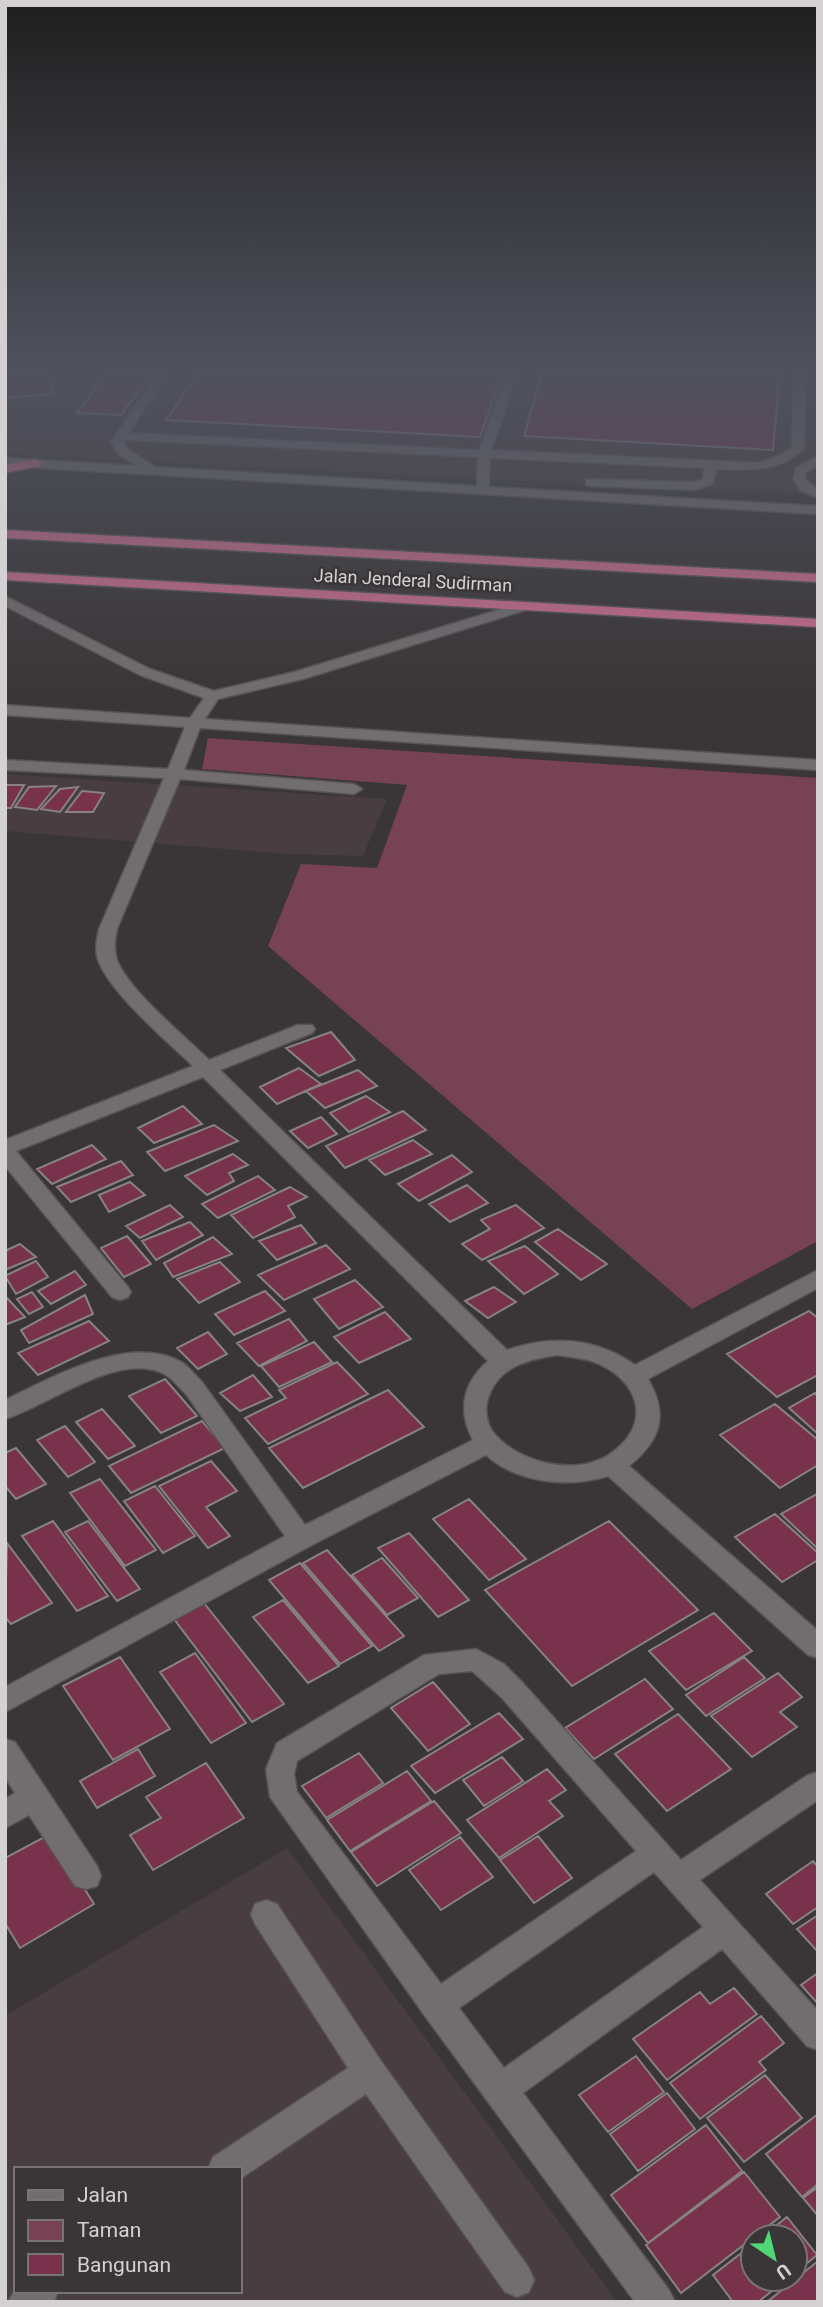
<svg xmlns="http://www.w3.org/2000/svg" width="823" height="2307" font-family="Roboto,sans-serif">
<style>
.built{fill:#483d40;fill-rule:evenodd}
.green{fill:#774253}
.building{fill:#78324c;stroke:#878283;stroke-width:2}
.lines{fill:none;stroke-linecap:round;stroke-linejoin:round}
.minor-casing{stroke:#575354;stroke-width:3}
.highway-casing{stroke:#575354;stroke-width:3}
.minor{fill:#726d6f;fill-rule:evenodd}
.highway{fill:#cc6d8d;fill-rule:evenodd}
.labels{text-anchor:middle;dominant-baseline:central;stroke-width:5;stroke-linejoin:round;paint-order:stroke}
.far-street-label{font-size:18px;fill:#d4d1d2;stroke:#3a3637}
</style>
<rect width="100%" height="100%" fill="#3a3637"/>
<path class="built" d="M5 371H818V494L704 491 5 453Z
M5 774 387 799 363 856 288 854 5 831Z
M287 1848 617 2302H5V2016ZM16 2169H240V2291H16Z"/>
<path class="green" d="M208 738 818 778V1241L692 1309 268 946 301 864 377 868 407 785 202 769Z"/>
<path class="building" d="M5 371H48L53 394 5 398Z
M109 371H153L121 415 77 413Z
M200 371H503L480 437 166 420Z
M543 371H780L773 450 524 436Z
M5 785H24L11 808H5Z
M56 786 37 810 15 807 29 787Z
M78 787 60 812 41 809 60 789Z
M82 791 104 793 93 812H66Z
M331 1032 355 1060 319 1076 286 1048Z
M299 1068 321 1084 277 1104 260 1087Z
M358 1070 377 1086 325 1108 306 1091Z
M366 1096 390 1112 349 1132 330 1113Z
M183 1106 202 1124 154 1143 138 1128Z
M403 1111 426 1130 345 1168 326 1146Z
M321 1117 337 1134 308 1148 290 1131Z
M214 1125 238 1141 165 1171 147 1152Z
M413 1140 432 1154 385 1175 369 1160Z
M92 1145 106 1159 52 1184 37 1169Z
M233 1154 248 1165 229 1173 234 1181 207 1195 185 1176Z
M452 1155 472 1172 419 1201 398 1184Z
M121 1161 133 1175 71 1202 57 1187Z
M258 1176 275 1190 218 1218 202 1204Z
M130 1182 145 1195 109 1212 99 1195Z
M467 1185 488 1203 450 1222 429 1204Z
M290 1187 307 1197 288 1206 295 1217 253 1238 231 1215Z
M170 1205 183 1217 140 1238 126 1226Z
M516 1205 544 1228 482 1260 462 1244 490 1229 481 1220Z
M190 1222 203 1235 156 1260 142 1241Z
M301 1225 316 1243 277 1260 259 1241Z
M558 1229 607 1264 581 1280 535 1242Z
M127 1236 151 1264 124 1277 101 1248Z
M213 1237 232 1254 173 1277 164 1263Z
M20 1244 36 1257 5 1270V1251Z
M326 1245 350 1269 284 1300 258 1275Z
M525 1246 558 1274 524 1294 488 1261Z
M36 1261 48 1277 16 1294 5 1276Z
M220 1262 240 1282 199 1303 177 1279Z
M75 1271 86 1285 51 1304 38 1291Z
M355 1280 383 1307 339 1329 314 1299Z
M494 1287 516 1302 488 1318 465 1301Z
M265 1291 285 1311 234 1335 215 1314Z
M32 1292 43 1307 29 1314 17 1299Z
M85 1295 93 1314 29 1343 21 1330Z
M5 1296 25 1317 5 1325Z
M809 1311 818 1318V1375L777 1397 727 1354Z
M385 1312 411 1339 359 1363 334 1337Z
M289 1319 307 1341 259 1366 237 1343Z
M89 1321 109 1341 38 1375 18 1353Z
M208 1332 227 1354 198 1369 177 1348Z
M314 1342 332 1362 279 1387 261 1366Z
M337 1362 368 1394 268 1444 245 1418 286 1398 279 1390Z
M253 1375 272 1397 240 1411 220 1393Z
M165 1379 197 1416 161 1433 129 1396Z
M388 1390 424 1427 303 1488 269 1448Z
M815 1393 818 1396V1434L789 1408Z
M775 1404 818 1440V1465L780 1488 720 1435Z
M102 1409 135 1446 108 1459 76 1422Z
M202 1421 225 1448 131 1493 109 1466Z
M65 1426 95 1462 68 1477 37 1440Z
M16 1448 46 1484 16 1499 5 1486V1453Z
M211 1461 237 1491 206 1507 230 1536 208 1548 159 1486Z
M100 1479 156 1550 125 1566 70 1493Z
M155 1486 195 1536 163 1553 124 1501Z
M817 1494 818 1495V1549L781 1514Z
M469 1499 526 1559 489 1580 433 1519Z
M775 1514 818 1553V1560L782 1582 735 1537Z
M53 1521 108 1596 77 1611 22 1536Z
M88 1521 140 1589 117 1601 65 1532Z
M609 1521 698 1610 572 1686 485 1590Z
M409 1533 469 1600 438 1617 378 1548Z
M7 1543 52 1603 11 1624 5 1617Z
M327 1550 404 1636 379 1651 303 1563Z
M382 1558 418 1598 387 1615 352 1575Z
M300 1563 372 1646 340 1664 269 1580Z
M283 1600 339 1666 308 1683 253 1617Z
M204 1603 284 1704 252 1722 174 1619Z
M714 1613 752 1651 686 1690 649 1651Z
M195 1653 246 1723 211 1743 160 1672Z
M120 1657 170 1729 113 1760 63 1686Z
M744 1657 765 1678 706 1716 686 1695Z
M778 1673 802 1697 780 1712 797 1727 752 1757 711 1716Z
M645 1679 673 1709 594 1759 565 1728Z
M433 1682 470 1724 428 1751 391 1708Z
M499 1713 523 1739 435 1793 411 1766Z
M678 1714 731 1769 667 1811 615 1754Z
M138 1749 155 1776 97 1808 80 1781Z
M359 1753 383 1783 326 1818 302 1786Z
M502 1757 523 1781 484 1806 463 1780Z
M206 1763 244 1818 153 1870 130 1835 161 1818 146 1797Z
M547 1769 566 1790 549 1801 563 1816 499 1858 467 1820Z
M407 1771 431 1801 350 1851 327 1820Z
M434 1801 461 1833 377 1886 351 1852Z
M50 1834 94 1904 20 1948 5 1923V1858Z
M538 1836 572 1878 534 1903 500 1860Z
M460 1837 493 1877 441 1910 409 1870Z
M813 1861 818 1867V1907L793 1924 766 1894Z
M818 1915V1952L797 1929Z
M818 1973V2004L801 1985Z
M734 1988 757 2014 667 2080 633 2039 700 1992 710 2004Z
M761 2016 784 2043 759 2062 766 2070 700 2119 670 2083Z
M636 2056 664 2092 608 2132 579 2095Z
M765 2075 802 2118 744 2162 707 2118Z
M667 2093 695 2129 638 2171 610 2134Z
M818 2114V2184L802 2197 766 2154Z
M706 2125 742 2171 648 2243 611 2195Z
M744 2172 780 2217 681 2293 646 2245Z
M818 2187V2216L803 2198Z
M787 2217 817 2255 795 2273V2237H762Z
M753 2244V2279H787L758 2302H733L713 2275Z
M818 2261V2302H767Z"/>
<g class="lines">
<defs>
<path id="minor" d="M159 371H170L129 433 479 450 507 371H519L491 450 759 463 782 454 792 447 794 371H806L804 448C780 473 748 470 716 469L713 484 696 490 590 486 586 485V479L695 482 703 479 704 468 490 458 489 487 818 506V514L5 466V458L138 466 120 456 111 442ZM125 440 478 457 477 486 155 467 129 450 123 442Z
M818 456V465L806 473 805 479 818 489V498L801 491 793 479 796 468Z
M5 596 150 669 214 691 294 672 524 602 531 606 529 609 303 679 218 699 205 719 818 760V770L200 728 184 770 354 784 362 789 354 794 180 779 117 929C115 938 114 947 116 956 122 985 186 1037 209 1060L298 1025H312L315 1029 312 1033 220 1070 507 1350C552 1335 595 1337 635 1365L818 1270V1288L648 1379C669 1415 661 1440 629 1466L818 1631V1658L808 1655 608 1476C569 1488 518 1484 486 1455L310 1546 5 1712V1687L285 1536 186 1394C179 1388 173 1379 166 1375 121 1349 48 1406 5 1419V1400C53 1377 131 1332 183 1363 190 1368 196 1376 202 1382L305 1525 473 1440C457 1410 463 1383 488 1361L203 1077 16 1151 128 1287 131 1292 128 1297 120 1300 112 1297 5 1166V1140L193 1066C168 1042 104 988 97 956 95 947 97 938 99 929L164 778 5 770V760L168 769 185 727 5 715V705L190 718 204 698 140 675 5 606ZM557 1355C571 1357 586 1358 599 1364 642 1384 651 1426 610 1454 577 1477 517 1463 493 1432 487 1424 485 1411 487 1402 496 1367 526 1360 557 1355Z
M476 1649 504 1664 522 1682 681 1860 808 1775 818 1772V1800L700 1880 818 2011V2050L807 2046 722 1949 523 2093 669 2290 675 2302H635L425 2016 270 1797 266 1769 277 1743 424 1655ZM472 1671 502 1698 636 1851 441 1984 297 1792 294 1774 297 1761 439 1674ZM654 1872 703 1927 504 2068 459 2008Z
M5 1739 15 1742 97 1866 101 1876 97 1886 86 1889 75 1886 29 1815 5 1828V1799L15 1793 5 1777Z
M266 1900 277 1904 381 2061 529 2268 534 2280 529 2292 517 2297 505 2292 366 2094 240 2179V2169H208L213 2157 348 2068 255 1924 251 1914 255 1904Z
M16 2288V2291H58L54 2302H8Z"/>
<path id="highway" d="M36 459 42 463 40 466 5 473V465Z
M5 530 818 574V582L5 538Z
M5 572 818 619V627L5 580Z"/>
</defs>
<use href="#minor" class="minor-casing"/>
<use href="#highway" class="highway-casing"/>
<use href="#minor" class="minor"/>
<use href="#highway" class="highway"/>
</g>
<linearGradient id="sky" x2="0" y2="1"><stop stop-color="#201e1e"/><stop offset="0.53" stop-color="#4f525e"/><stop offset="1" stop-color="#4f525e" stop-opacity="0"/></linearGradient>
<rect width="823" height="694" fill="url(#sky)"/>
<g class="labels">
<g class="far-street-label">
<text transform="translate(413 580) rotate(3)">Jalan Jenderal Sudirman</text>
</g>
</g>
<rect width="823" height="2307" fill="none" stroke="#d4d1d2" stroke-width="14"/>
<rect x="14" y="2167" width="228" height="126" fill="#3a3637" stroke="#787475" stroke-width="2"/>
<rect x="28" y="2190" width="35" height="10" fill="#726d6f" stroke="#787475" stroke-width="2"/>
<text x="77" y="2202" font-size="21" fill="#d4d1d2">Jalan</text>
<rect x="28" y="2220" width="35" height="21" fill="#774253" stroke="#787475" stroke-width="2"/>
<text x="77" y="2237" font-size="21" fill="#d4d1d2">Taman</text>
<rect x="28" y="2254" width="35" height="21" fill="#78324c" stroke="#787475" stroke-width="2"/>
<text x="77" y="2272" font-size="21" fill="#d4d1d2">Bangunan</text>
<g transform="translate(774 2258) rotate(145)"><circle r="33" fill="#3a3637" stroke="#787475" stroke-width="2"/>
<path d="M0-5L12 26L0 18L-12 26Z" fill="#4fd675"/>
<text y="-10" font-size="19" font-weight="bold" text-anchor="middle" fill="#d4d1d2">U</text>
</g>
</svg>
